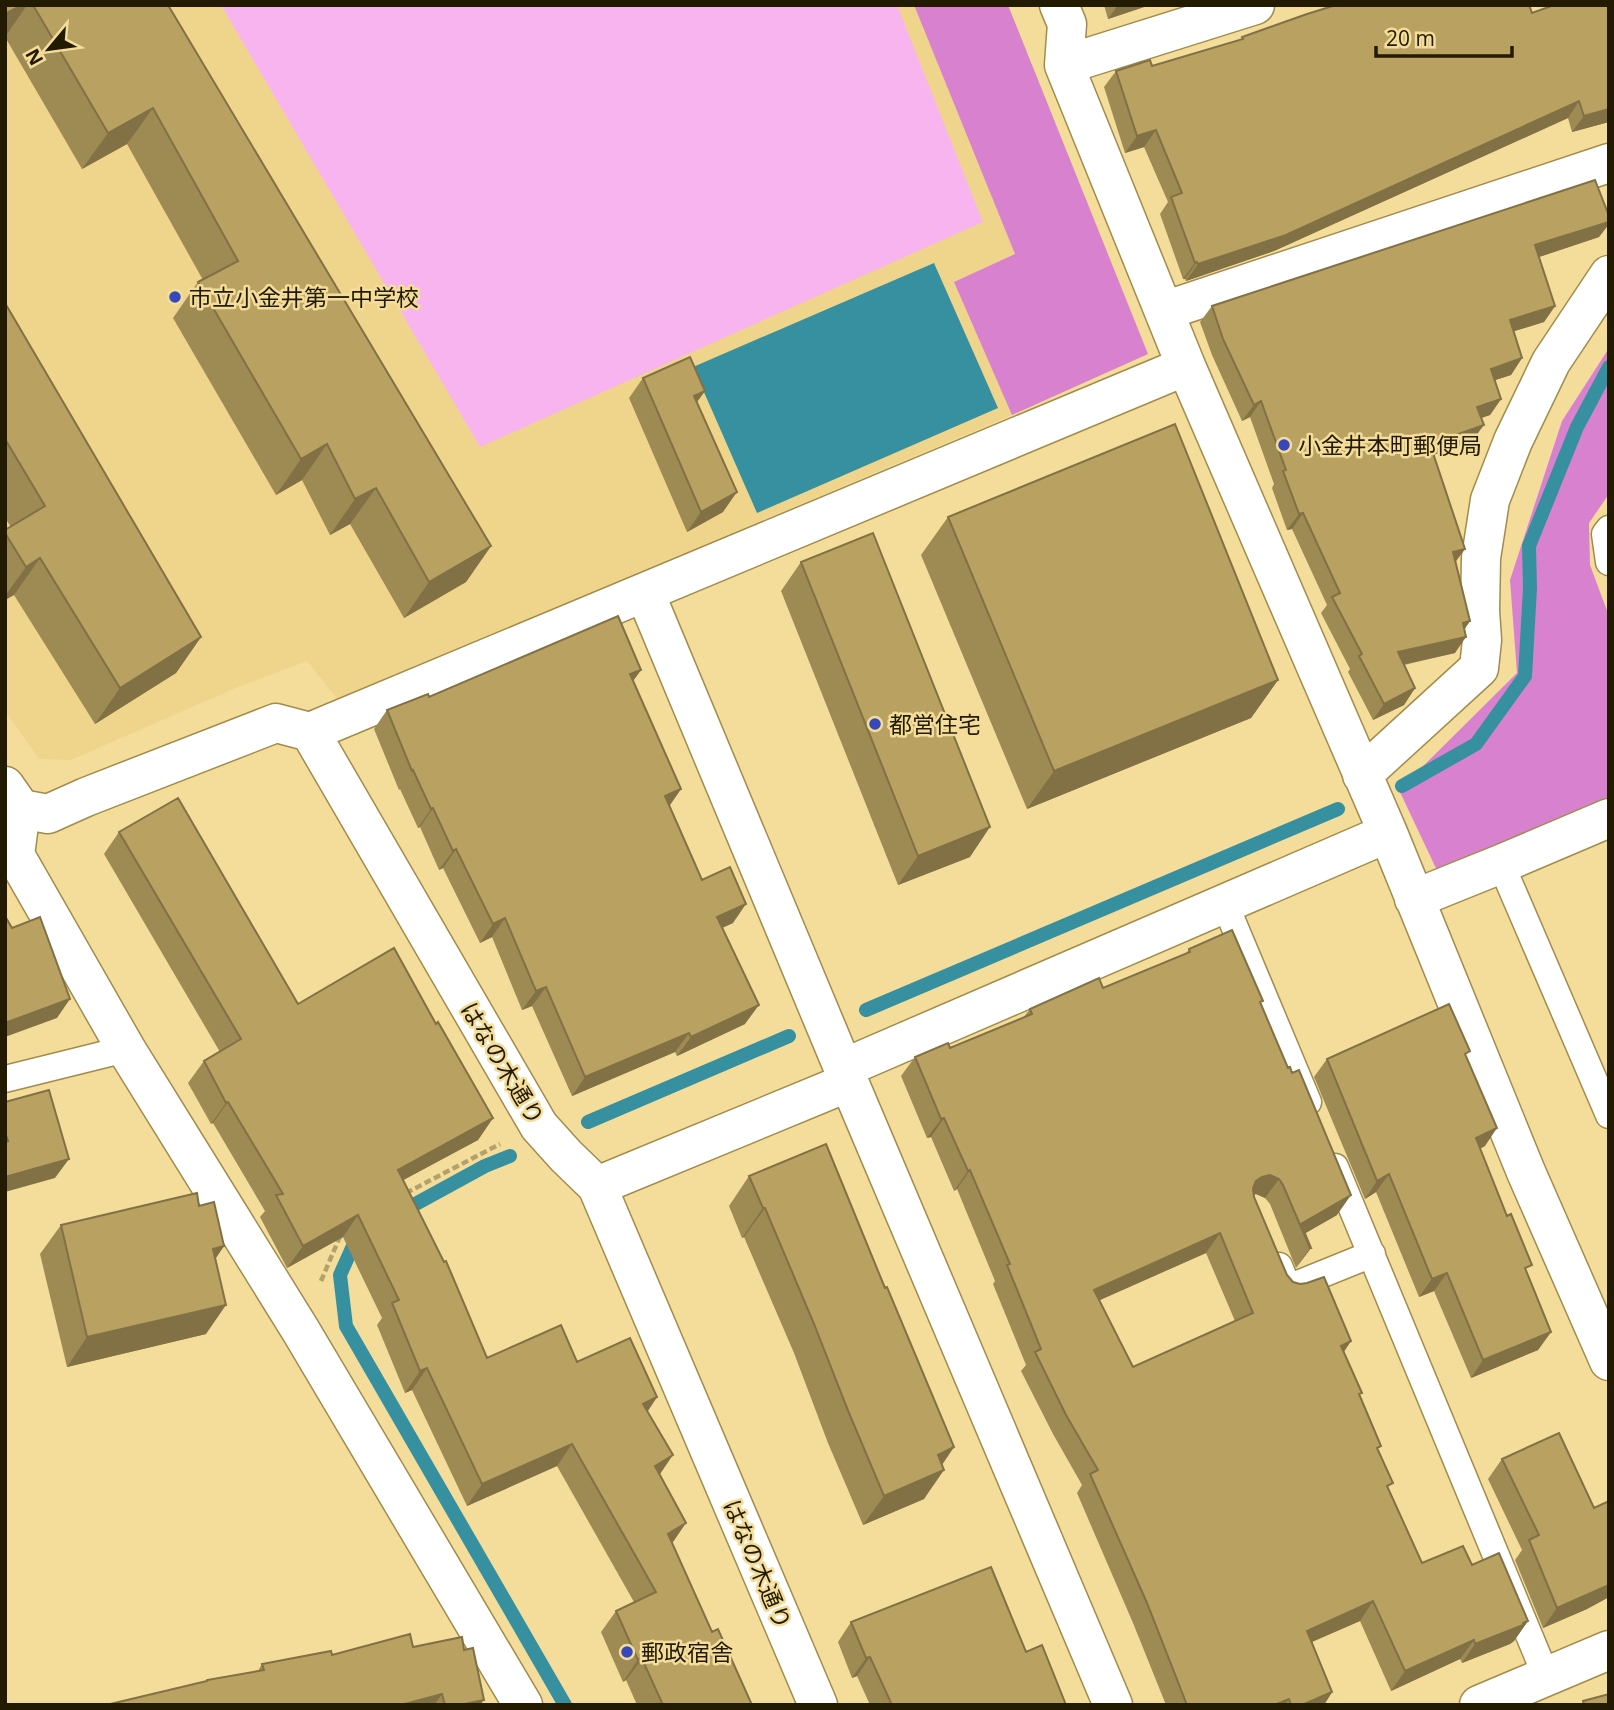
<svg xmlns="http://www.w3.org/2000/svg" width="1614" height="1710" font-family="'Open Sans','Noto Sans JP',sans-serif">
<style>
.built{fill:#efd58b}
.green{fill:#f8b4ef}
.forest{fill:#d882cf}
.water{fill:#36909f}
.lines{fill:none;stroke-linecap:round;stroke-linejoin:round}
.stream{stroke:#36909f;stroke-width:14}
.service-casing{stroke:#a28c4c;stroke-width:29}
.minor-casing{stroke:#a28c4c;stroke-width:41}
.tertiary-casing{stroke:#a28c4c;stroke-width:41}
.path{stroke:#b3a16b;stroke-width:4.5;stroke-dasharray:7 3.5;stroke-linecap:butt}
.service{stroke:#fff;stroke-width:26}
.minor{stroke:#fff;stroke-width:38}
.tertiary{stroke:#fff;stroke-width:38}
.wall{fill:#9e8a53;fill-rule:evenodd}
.shaded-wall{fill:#817144}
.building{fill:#b8a161;stroke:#817144;stroke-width:2;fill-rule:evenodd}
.poi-dot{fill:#3648ba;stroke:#f4dd9b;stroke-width:2.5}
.labels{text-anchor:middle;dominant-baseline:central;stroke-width:5;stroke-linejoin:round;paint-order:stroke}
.poi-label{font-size:23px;fill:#221a01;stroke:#f4dd9b;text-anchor:start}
.street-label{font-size:23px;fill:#221a01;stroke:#f4dd9b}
</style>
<rect width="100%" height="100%" fill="#f4dd9b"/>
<path class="built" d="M5 5H1008L1148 354 1012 415 337 699 307 661 238 687 71 760 39 759 5 711Z"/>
<path class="green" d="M221 5H897L983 222 480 447Z"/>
<path class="forest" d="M914 5H1008L1148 354 1012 415 954 282 1015 254Z
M1609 348V494L1589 523 1590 565 1609 616V811L1442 881 1399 790 1517 673 1510 580 1562 421Z"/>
<path class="water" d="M934 263 998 408 757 513 693 367Z"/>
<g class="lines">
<path class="stream" d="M1402 786 1476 744 1525 676 1530 588 1529 546 1577 427 1609 367
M866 1010 1338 809
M588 1122 789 1036
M399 1213 485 1166 510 1156
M357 1237 340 1275 346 1326 565 1705"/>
<defs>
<path id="service" d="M1609 529 1605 534 1609 562
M1501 864 1609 1115
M1225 904 1308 1102
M5 1079 126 1049
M1335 1167 1546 1676
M1279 1266 1288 1288 1372 1254"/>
<path id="minor" d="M1059 5 1067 24 1064 65 1186 366 1388 833 1526 1172 1609 1361
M1064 65 1255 5
M1164 311 1609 163
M310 732 1186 366
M1362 775 1479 668 1482 640 1480 611 1481 558 1490 500 1513 441 1551 362 1609 275
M21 809 15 855 126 1049 301 1331 523 1705
M1414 899 1501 864 1609 818
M844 1068 1388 833"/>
<path id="tertiary" d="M645 593 849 1082 1113 1705
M5 786 21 809 48 814 86 797 276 723 310 732 539 1126 566 1156 597 1186 818 1705
M597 1186 849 1082
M1479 1705 1609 1650"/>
</defs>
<use href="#service" class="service-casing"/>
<use href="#minor" class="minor-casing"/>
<use href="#tertiary" class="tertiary-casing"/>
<path class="path" d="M406 1193 500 1144
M321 1281 341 1234"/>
<use href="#service" class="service"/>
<use href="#minor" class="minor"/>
<use href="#tertiary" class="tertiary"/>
</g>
<path class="wall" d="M5 5H168L491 546 466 582 404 618 350 524 330 535 302 480 276 495 173 318 198 282 203 280 127 144 82 169 5 37Z
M1104 5H1150L1108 19Z
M1609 5V122L1572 132 1568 118 1274 251 1186 281 1185 279H1183L1160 214 1168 202 1144 147 1125 153 1104 87 1116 71 1152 66 1240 40 1242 37 1532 13Z
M1609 216V224L1599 237 1539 257 1555 306 1544 322 1514 331 1522 358 1511 375 1495 380 1501 399 1490 415 1481 418 1472 441 1434 455 1465 549 1456 561 1470 621 1464 630 1455 653 1404 665 1415 688 1404 705 1373 720 1348 672 1350 669 1321 613 1327 605 1292 529 1287 530 1272 488 1274 484 1250 417 1242 421 1212 355 1200 322 1212 306Z
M5 303 201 637 176 673 95 724 14 595 5 600V530L11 527 5 518Z
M643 378 705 391 697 402 723 512 687 532 629 398Z
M948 517 1278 680 1251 718 1027 809 921 555Z
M801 562 970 857 898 885 781 591Z
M641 670 633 681 681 789 669 806 702 880 733 923 722 928 745 1024 677 1056 675 1052 572 1096 532 1006 522 1010 492 937 480 943 443 868 439 870 420 827 418 828 400 789 399 790 374 729 387 710 429 697Z
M119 832 298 1004 436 1024 493 1118 478 1140 403 1180 487 1358 577 1362 657 1397 648 1411 672 1544 712 1632 752 1705H637L626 1680 623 1682 601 1632 616 1611 634 1602 557 1466 467 1506 412 1390 405 1393 377 1325 382 1318 343 1237 287 1268 260 1217 265 1211 213 1123 211 1124 188 1083 204 1061 220 1052 104 854Z
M1189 949 1261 1004 1337 1215 1305 1233 1311 1248 1296 1268 1270 1204 1265 1198 1256 1194 1254 1195V1197L1287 1275 1351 1341 1343 1352 1378 1450 1389 1489 1422 1563 1472 1565 1528 1621 1514 1641 1510 1644 1462 1663 1460 1659 1391 1691 1360 1621 1312 1642 1332 1692 1324 1705H1166L1133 1623 1077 1493 1082 1485 1053 1434 1021 1371 1026 1365 993 1284 995 1281 957 1189 954 1191 931 1137 927 1138 901 1076 915 1057 950 1048 1023 1018 1030 1009 1103 988 1186 954ZM1206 1253 1235 1321 1133 1367 1099 1300Z
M1466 1057 1485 1146 1480 1149 1526 1273 1551 1332 1538 1350 1471 1378 1434 1291 1419 1297 1376 1192 1365 1199 1314 1077 1327 1059Z
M749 1176 885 1288 954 1447 942 1465 924 1499 863 1525 828 1443 794 1353 744 1237 742 1238 729 1206Z
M199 1206 224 1246 215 1259 206 1334 67 1367 40 1254 61 1225Z
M1502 1459 1594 1508 1609 1501V1597L1587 1609 1543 1628 1515 1560 1522 1550 1488 1479Z
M851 1622 1026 1652 1066 1705H870L857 1676 852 1678 838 1642Z
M413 1647 464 1650 480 1705H106L206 1681 207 1680 258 1671 262 1664 332 1655Z"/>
<path class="shaded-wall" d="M22 5H27L5 37V14Z
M1118 5H1150L1108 19Z
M1579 101 1568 118 1274 251 1186 281 1198 264Z
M153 108 127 144 82 169 108 133Z
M1609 109V122L1572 132 1584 116Z
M1156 130 1144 147 1125 153 1137 136Z
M1609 222V224L1599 237 1524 262 1535 245Z
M1197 262 1185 279H1183L1195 263Z
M1555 306 1544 322 1499 336 1510 320Z
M1522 358 1511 375 1480 385 1491 369Z
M705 391 690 411 694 396Z
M1501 399 1490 415 1466 423 1477 407Z
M1261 401 1250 417 1242 421 1254 405Z
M1484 425 1472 441 1419 460 1430 444Z
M327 444 302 480 276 495 301 459Z
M376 488 350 524 330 535 355 499Z
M737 492 723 512 687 532 701 512Z
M1303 513 1292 529 1287 530 1299 514Z
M491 546 466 582 404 618 429 582Z
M1465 549 1453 565V552Z
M40 558 14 595 5 600V596L26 567Z
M1470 621 1459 637 1463 623Z
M201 637 176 673 95 724 120 688Z
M1466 637 1455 653 1387 668 1398 652Z
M641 670 627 689 630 674Z
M1278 680 1251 718 1027 809 1054 771Z
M1415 688 1404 705 1373 720 1384 704Z
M681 789 668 808 665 796Z
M433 808 420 827 418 828 431 809Z
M990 827 970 857 898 885 918 856Z
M456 849 443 868 439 870 453 851Z
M746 904 733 923 704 936 717 917Z
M505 918 492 937 480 943 493 924Z
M546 987 532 1006 522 1010 536 991Z
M70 999 57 1018 5 1037V1023Z
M759 1005 745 1024 677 1056 691 1037Z
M689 1033 675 1052 572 1096 585 1077Z
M228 1102 213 1123 211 1124 226 1103Z
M493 1118 478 1140 383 1191 398 1170Z
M944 1118 931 1137 927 1138 941 1119Z
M1497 1128 1485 1146 1463 1156 1476 1138Z
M69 1159 55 1178 5 1192V1177Z
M970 1170 957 1189 954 1191 968 1171Z
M1389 1174 1376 1192 1365 1199 1377 1181Z
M1270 1175 1279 1179 1265 1198 1256 1194 1248 1196 1256 1181 1262 1177Z
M1351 1195 1337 1215 1304 1234 1301 1224Z
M763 1208H765L744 1237 742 1238Z
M358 1215 343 1237 287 1268 303 1246Z
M1220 1233 1206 1253 1080 1309 1094 1290Z
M224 1246 204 1276 213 1249Z
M1310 1248H1311L1296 1268Z
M1447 1273 1434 1291 1419 1297 1432 1279Z
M226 1305 206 1334 67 1367 87 1337Z
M1551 1332 1538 1350 1471 1378 1483 1360Z
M1351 1341 1338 1361 1341 1346Z
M427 1368 412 1390 405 1393 420 1371Z
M657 1397 642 1419 643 1404Z
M572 1444 557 1466 467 1506 482 1484Z
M954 1447 936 1473 944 1470 924 1499 863 1525 884 1496 938 1455Z
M673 1455 658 1477 655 1466Z
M686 1523 671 1545 668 1534Z
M1609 1585V1597L1587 1609 1543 1628 1557 1608Z
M1373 1601 1360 1621 1293 1650 1307 1631Z
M1528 1621 1514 1641 1510 1644 1462 1663 1475 1644Z
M1474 1640 1460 1659 1391 1691 1405 1671Z
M870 1657 857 1676 852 1678 866 1658Z
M642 1659 626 1680 623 1682 638 1660Z
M1332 1692 1324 1705H1302Z
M442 1694 434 1705H401Z
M1289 1699 1285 1705H1274Z
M484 1700 480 1705H460Z"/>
<path class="building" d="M5 5H22L5 14Z
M33 5H168L491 546 429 582 376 488 355 499 327 444 301 459 198 282 238 261 153 108 108 133Z
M1336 5H1529L1532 13 1554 5H1609V109L1584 116 1579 101 1286 235 1198 264 1197 262 1195 263 1171 197 1182 193 1156 130 1137 136 1116 71 1150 60 1152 66 1243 39 1242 37 1307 14Z
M1595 180 1609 216V222L1535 245 1555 306 1510 320 1522 358 1491 369 1501 399 1477 407 1484 425 1430 444 1465 549 1453 552 1470 621 1463 623 1466 637 1398 652 1415 688 1384 704 1359 656 1362 654 1332 597 1340 593 1303 513 1299 514 1283 471 1286 470 1261 401 1254 405 1223 339 1212 306Z
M5 303 201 637 120 688 40 558 26 567 5 533V530L45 506 5 439Z
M690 357 705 391 694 396 737 492 701 512 643 378Z
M1175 424 1278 680 1054 771 948 517Z
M873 533 990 827 918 856 801 562Z
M618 616 641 670 630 674 681 789 665 796 702 880 730 867 746 904 717 917 759 1005 691 1037 689 1033 585 1077 546 987 536 991 505 918 493 924 456 849 453 851 433 808 431 809 413 770 412 771 387 710 428 694 429 697Z
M178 798 298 1004 394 948 436 1024 438 1022 493 1118 398 1170 444 1262 446 1261 487 1358 561 1325 577 1362 630 1338 657 1397 643 1404 673 1455 655 1466 686 1523 668 1534 712 1632 718 1629 752 1705H663L642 1659 638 1660 616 1611 656 1592 572 1444 482 1484 427 1368 420 1371 392 1303 399 1300 358 1215 303 1246 276 1195 283 1194 228 1102 226 1103 204 1061 241 1039 119 832Z
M5 916 12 928 40 917 70 999 5 1023Z
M1232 930 1263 1001 1260 1002 1288 1068 1290 1067 1292 1073 1299 1070 1351 1195 1301 1224 1311 1248H1310L1283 1185 1279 1179 1270 1175 1262 1177 1256 1181 1253 1188 1254 1197 1287 1275 1293 1282 1300 1284 1307 1283 1324 1277 1351 1341 1341 1346 1362 1393 1359 1394 1381 1446 1377 1448 1393 1483 1387 1486 1422 1563 1463 1546 1472 1565 1499 1553 1528 1621 1523 1623V1625L1475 1644 1474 1640 1405 1671 1373 1601 1307 1631 1332 1692 1302 1705H1291L1289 1699 1274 1705H1187L1147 1603 1090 1474 1098 1470 1066 1415 1035 1352 1041 1349 1007 1265 1010 1264 970 1170 968 1171 944 1118 941 1119 915 1057 948 1043 950 1048 1032 1014 1030 1009 1099 978 1103 988 1190 952 1189 949ZM1220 1233 1253 1313 1133 1367 1094 1290Z
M1449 1004 1470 1051 1465 1054 1497 1128 1476 1138 1507 1216 1511 1214 1532 1265 1525 1268 1551 1332 1483 1360 1447 1273 1432 1279 1389 1174 1377 1181 1327 1059Z
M49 1090 69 1159 5 1177V1142L8 1141 5 1132V1102Z
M826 1144 885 1288 887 1287 954 1447 938 1455 944 1470 884 1496 849 1413 814 1324 765 1208H763L749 1176Z
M197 1193 199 1206 214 1202 224 1246 213 1249 226 1305 87 1337 61 1225Z
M1559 1433 1594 1508 1609 1501V1585L1557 1608 1529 1540 1539 1535 1502 1459Z
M991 1567 1026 1652 1042 1645 1066 1705H892L870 1657 866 1658 851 1622Z
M410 1634 413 1647 462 1637 464 1650 473 1648 484 1700 460 1705H445L442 1694 401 1705H106L207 1681V1680L264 1670 262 1664 331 1651 332 1655Z
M1609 1694V1705H1584L1583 1701Z"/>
<g class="poi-dot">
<circle cx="175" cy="297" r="7"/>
<circle cx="1284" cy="445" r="7"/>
<circle cx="875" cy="724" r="7"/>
<circle cx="627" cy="1652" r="7"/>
</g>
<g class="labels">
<g class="poi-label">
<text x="189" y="297">市立小金井第一中学校</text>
<text x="1298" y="445">小金井本町郵便局</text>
<text x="889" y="724">都営住宅</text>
<text x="641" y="1652">郵政宿舎</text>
</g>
<g class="street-label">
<text transform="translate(503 1063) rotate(59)">はなの木通り</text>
<text transform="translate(758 1564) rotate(67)">はなの木通り</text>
</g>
</g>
<rect width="1614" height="1710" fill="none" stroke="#221a01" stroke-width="14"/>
<g transform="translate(49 49) rotate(241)" stroke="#f4dd9b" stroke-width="5" paint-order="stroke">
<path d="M0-5L12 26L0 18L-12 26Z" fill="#221a01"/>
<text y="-10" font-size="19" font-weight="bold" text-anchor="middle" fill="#221a01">N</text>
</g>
<path d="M1376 46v10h136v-10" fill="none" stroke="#221a01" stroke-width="3.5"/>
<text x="1386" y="46" font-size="21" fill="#221a01" stroke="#f4dd9b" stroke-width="5" paint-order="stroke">20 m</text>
</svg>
